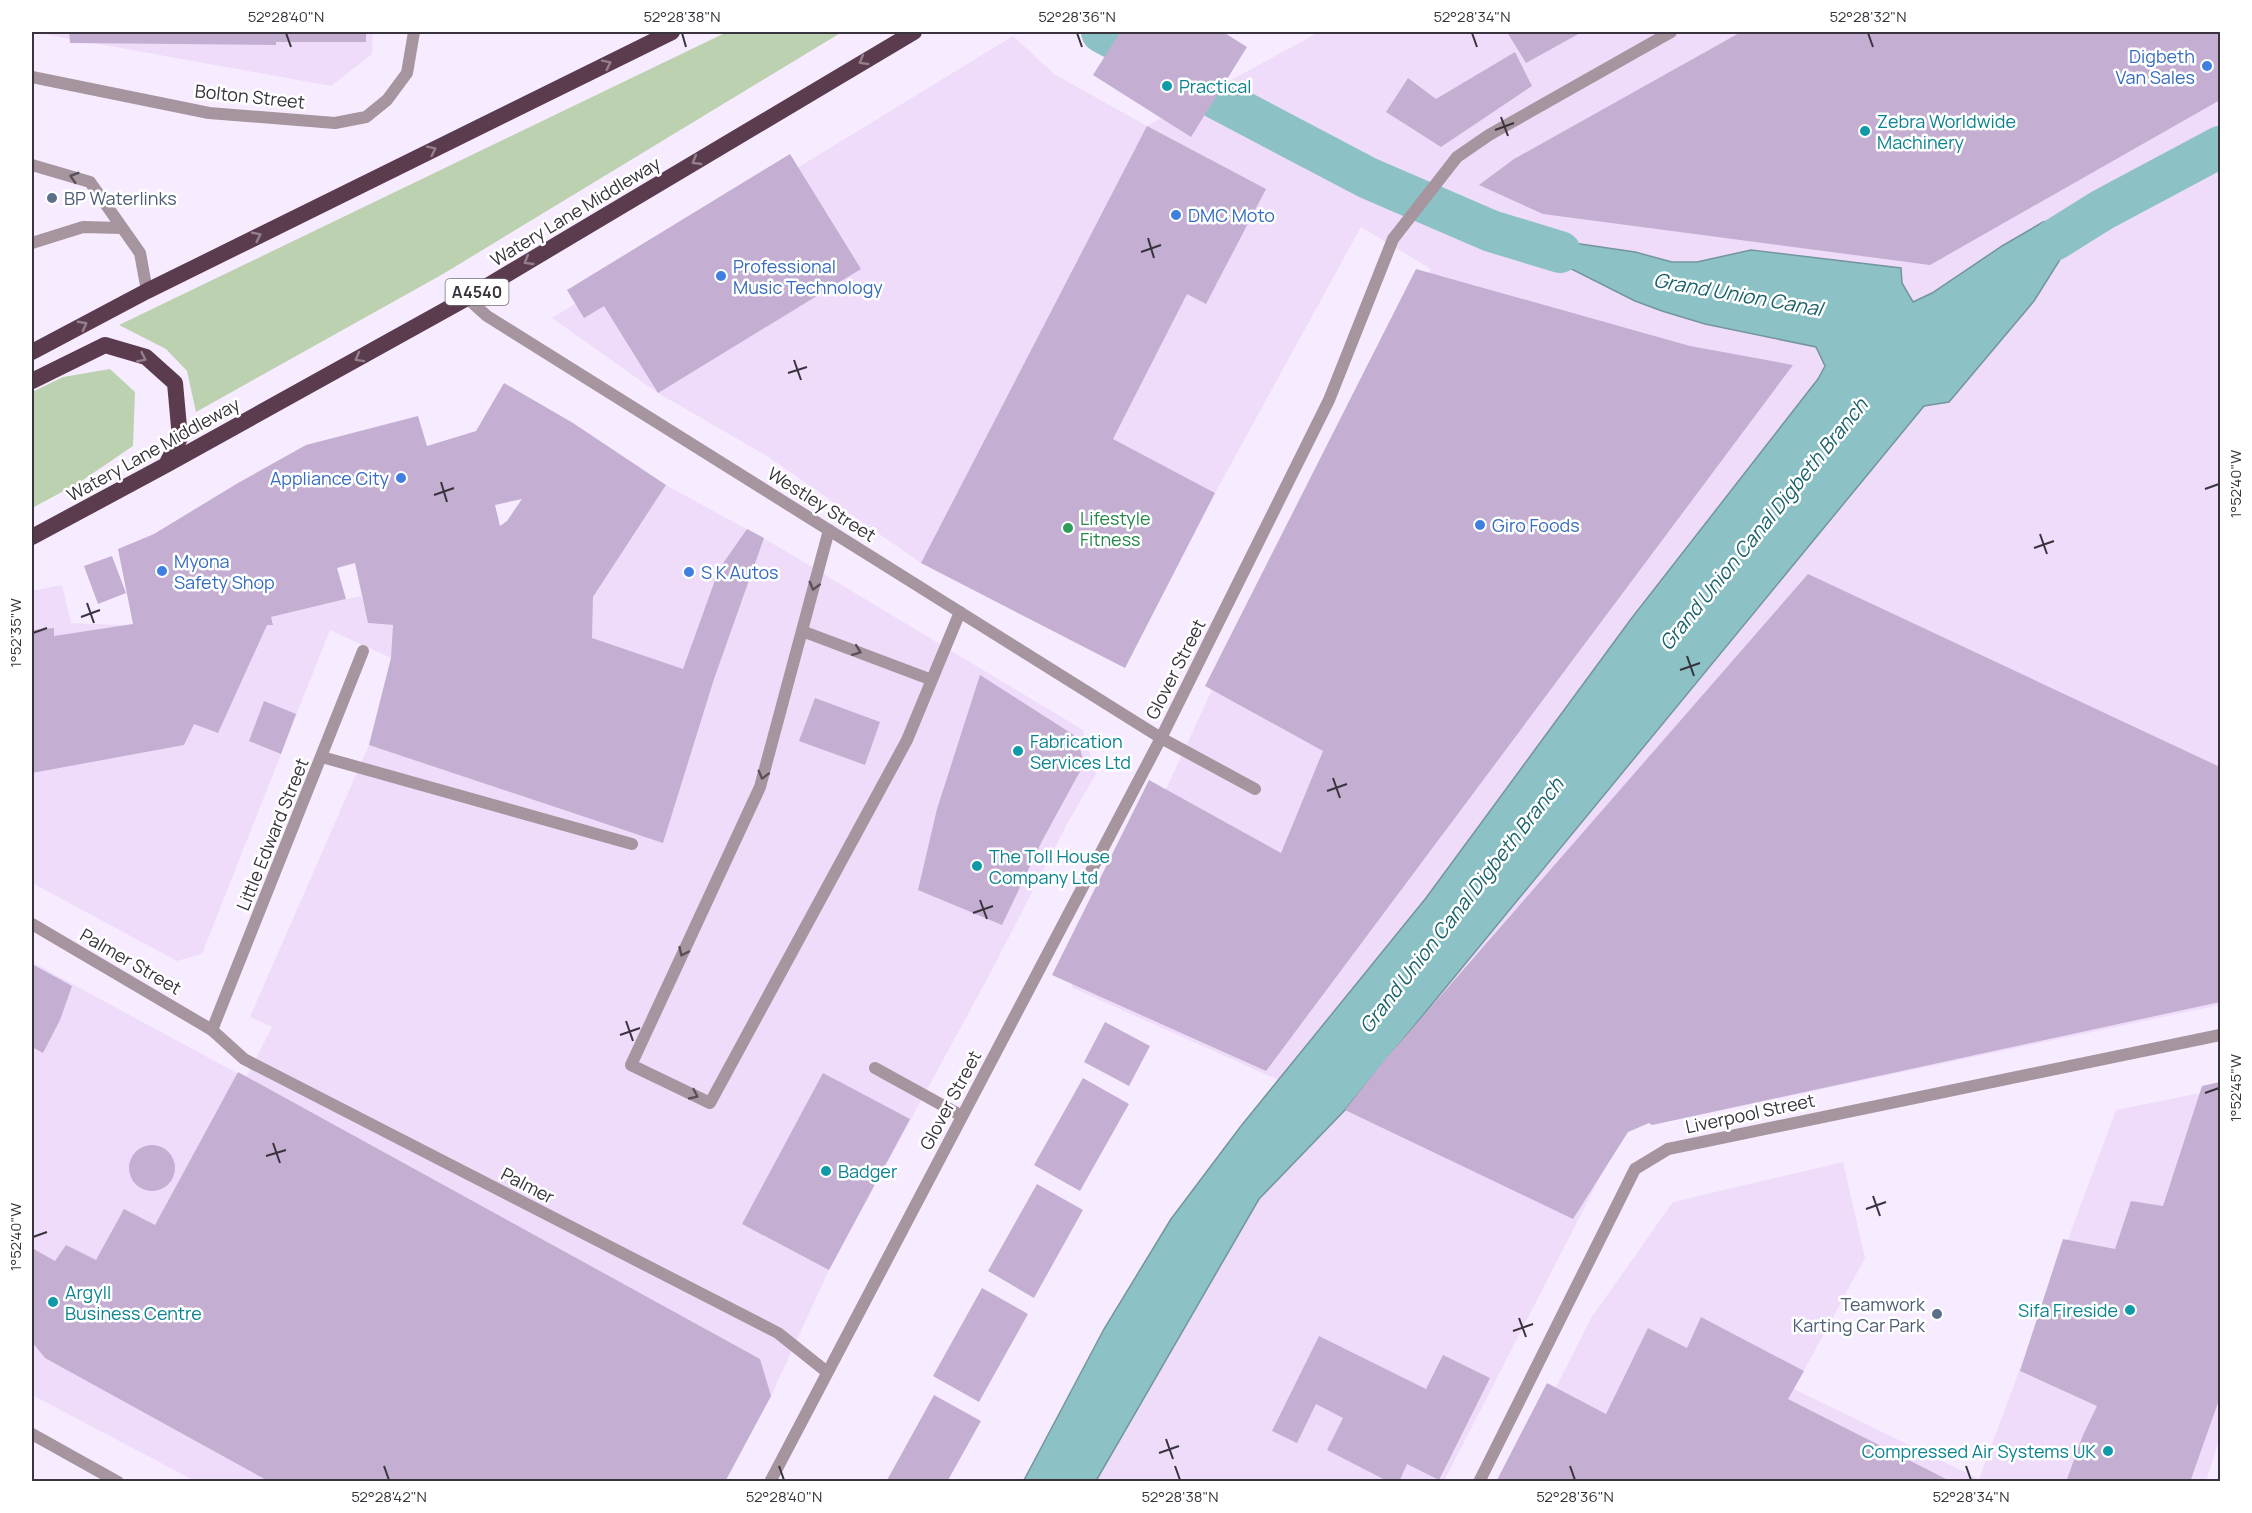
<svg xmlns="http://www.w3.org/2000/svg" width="2252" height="1513" font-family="Manrope,sans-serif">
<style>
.built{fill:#eedcfa}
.green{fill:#bcd1b0}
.water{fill:#8cc1c6;stroke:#73969d;stroke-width:1.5}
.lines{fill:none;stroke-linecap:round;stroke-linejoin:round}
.canal{stroke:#8cc1c6;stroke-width:42}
.building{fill:#c4afd2;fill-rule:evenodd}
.service{stroke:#a6949e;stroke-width:12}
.minor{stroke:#a6949e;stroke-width:12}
.tertiary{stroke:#a6949e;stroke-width:12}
.trunk{stroke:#5b3c4e;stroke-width:16}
.oneway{stroke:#94808c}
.oneway2{stroke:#595059}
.ticks{fill:none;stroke:#38333c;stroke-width:2}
.shop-dot{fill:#3f7fe0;stroke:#fff;stroke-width:2}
.culture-dot{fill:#0f9aa8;stroke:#fff;stroke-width:2}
.service-dot{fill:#5c6f8a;stroke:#fff;stroke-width:2}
.leisure-dot{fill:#2e9e5b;stroke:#fff;stroke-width:2}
.labels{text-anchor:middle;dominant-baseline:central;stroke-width:5;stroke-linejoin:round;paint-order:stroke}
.shield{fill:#fff;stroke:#747076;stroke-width:1.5}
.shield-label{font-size:16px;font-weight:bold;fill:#38333c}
.shop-label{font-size:18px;fill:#366cbe;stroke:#fff;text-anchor:start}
.culture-label{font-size:18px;fill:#0d838f;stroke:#fff;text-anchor:start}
.street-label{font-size:18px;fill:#38333c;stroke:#fff}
.service-label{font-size:18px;fill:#4e5e75;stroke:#fff;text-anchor:start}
.leisure-label{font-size:18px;fill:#27864d;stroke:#fff;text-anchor:start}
.water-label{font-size:20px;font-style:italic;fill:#1c6369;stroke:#fff}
.neatline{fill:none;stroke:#38333c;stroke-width:2}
.ticks-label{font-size:15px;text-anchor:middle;fill:#38333c}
</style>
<rect width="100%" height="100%" fill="#f7ecff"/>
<path class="built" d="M32 32H373L372 54 331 86Z
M1319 32H2220V1005L1652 1125 1649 1123 1628 1132 1610 1158 1444 1481H1096L1259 1199 1345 1110 1071 987 1174 772 1287 527 1431 269 1361 227 1215 493 1125 668 921 563 767 456 658 393 552 318 1013 36 1054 74 1147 126Z
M666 485 777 546 1083 730 1096 774 1067 824 993 968 829 1270 771 1396 725 1481H195L32 1395V962L246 1078 272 1027 250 1017 369 745 391 658 330 630 202 954 177 961 32 883V591L62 585 71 623 119 625 271 617 361 596 369 623 393 625 593 597Z
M2220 1089V1438L2206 1481 1508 1482 1591 1318 1673 1202 1843 1162 1865 1258 1794 1389 1979 1479 2116 1110Z"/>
<path class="green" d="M727 32H842L443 274 196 412 187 371 166 349 119 325Z
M110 369 135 392 133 446 77 484 32 508V392L63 377Z"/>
<path class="water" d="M2102 210 2076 234 2034 301 1949 402 1924 406 1345 1110 1259 1199 1096 1481 1023 1482 1104 1329 1171 1219 1241 1126 1426 898 1631 619 1818 379 1825 366 1816 347 1705 324 1662 311 1635 301 1498 232 1635 252 1672 262H1697L1751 250 1901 268 1902 283 1913 302 1932 293 2002 246 2043 222Z"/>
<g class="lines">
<path class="canal" d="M1102 32 1115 39
M1216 98 1368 178 1491 231 1560 252
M2054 240 2102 210 2220 147"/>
</g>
<path class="building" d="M69 32H366V42H276V45L70 43Z
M1120 32H1223L1247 47 1191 137 1093 75Z
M1507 32H1582L1526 63Z
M1741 32H2220V100L1930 265 1543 214 1479 185 1514 159Z
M1515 52 1532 86 1441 147 1386 112 1408 78 1436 99Z
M1147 126 1266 189 1206 304 1187 294 1113 439 1215 493 1125 668 921 563Z
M790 154 861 269 658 393 604 306 584 318 567 290Z
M1416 269 1690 346 1793 365 1266 1071 1052 975 1149 780 1281 853 1323 751 1205 686Z
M504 383 573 423 666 485 593 597 592 638 683 669 719 569 747 529 764 538 714 679 663 843 369 745 391 658 393 625 368 623 355 563 337 568 346 599 271 617 273 625H267L218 733 194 724 184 745 32 773V630L54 628V636L133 624 118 549 154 534 238 483 306 445 418 416 427 446 476 431ZM522 499 507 521 500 526 495 505Z
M112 556 126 593 98 604 84 566Z
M1808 574 2220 767V1002L1652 1125 1649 1123 1628 1132 1573 1219 1345 1110 1383 1062Z
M980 675 1077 737 1084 764 1042 841 1002 925 918 890 937 809Z
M815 698 880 722 865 765 799 741Z
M264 701 296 714 281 754 249 741Z
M32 964 72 986 60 1020 43 1053 32 1047Z
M1105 1022 1150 1046 1129 1086 1084 1062Z
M238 1072 760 1359 771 1396 725 1482H270L45 1358 32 1342V1248L55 1261 66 1245 96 1260 124 1209 155 1225Z
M823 1073 910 1119 829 1270 742 1224Z
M1083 1078 1129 1104 1080 1191 1034 1165Z
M2220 1082V1397L2190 1482H2066L2083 1435 2097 1406 2020 1371 2063 1239 2115 1249 2131 1201 2163 1206 2202 1086Z
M129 1168a23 23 0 1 1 46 0a23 23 0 1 1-46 0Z
M1037 1184 1083 1210 1034 1298 988 1271Z
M982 1288 1028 1314 979 1402 933 1376Z
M1701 1317 1804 1371 1788 1399 1952 1482H1496L1547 1383 1606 1414 1648 1328 1687 1348Z
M1319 1336 1426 1389 1443 1355 1490 1378 1439 1480 1407 1464 1399 1482H1389L1327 1450 1343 1418 1316 1404 1297 1443 1272 1431Z
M934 1395 981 1421 947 1482H886Z"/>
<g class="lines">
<path class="service" d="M32 165 90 182 140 253 147 291
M32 243 83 227 122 228
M829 530 760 787 631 1065 710 1103 907 740 960 612
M802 631 932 680
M1161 738 1255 789
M322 757 632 844
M212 1030 244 1059 778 1333 827 1372
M875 1068 962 1116"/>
<path class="minor" d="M32 77 209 113 335 123 366 117 387 100 407 73 414 32
M467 298 487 316 1161 738
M32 924 212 1030 363 651
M770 1482 1161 738 1329 400 1393 239 1457 157 1489 135 1671 32
M1479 1482 1635 1169 1668 1149 2220 1035"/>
<path class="tertiary" d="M32 1434 118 1482"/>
<path class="trunk" d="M32 352 147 291 672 32
M32 381 105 345 146 357 175 383 180 438 166 465
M32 537 166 465 467 298 914 32"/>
</g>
<defs><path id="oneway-chevron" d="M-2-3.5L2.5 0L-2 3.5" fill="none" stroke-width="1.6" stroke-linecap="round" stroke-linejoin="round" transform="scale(1.5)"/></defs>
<g class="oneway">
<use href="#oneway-chevron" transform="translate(863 61) rotate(149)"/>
<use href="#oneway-chevron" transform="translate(607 64) rotate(-26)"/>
<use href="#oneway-chevron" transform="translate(432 150) rotate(-26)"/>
<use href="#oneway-chevron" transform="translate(696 161) rotate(149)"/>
<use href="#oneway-chevron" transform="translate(257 236) rotate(-26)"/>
<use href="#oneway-chevron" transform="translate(528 261) rotate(149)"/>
<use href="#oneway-chevron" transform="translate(83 325) rotate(-28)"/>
<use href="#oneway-chevron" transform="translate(142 358) rotate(25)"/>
<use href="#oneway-chevron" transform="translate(359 358) rotate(151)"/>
</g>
<g class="oneway2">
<use href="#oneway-chevron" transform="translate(74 177) rotate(-163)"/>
<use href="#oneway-chevron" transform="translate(814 586) rotate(105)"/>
<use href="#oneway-chevron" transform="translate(857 651) rotate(21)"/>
<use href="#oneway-chevron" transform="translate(763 775) rotate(105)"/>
<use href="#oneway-chevron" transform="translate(683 952) rotate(115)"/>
<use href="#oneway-chevron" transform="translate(694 1095) rotate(25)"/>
</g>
<path class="ticks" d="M286 33 291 47M682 33 686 47M1077 33 1082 47M1472 33 1477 47M1868 33 1873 47M1501 117 1508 136M1495 130 1514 123M1148 238 1154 258M1141 252 1161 245M794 360 801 380M788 373 807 367M441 482 447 502M2205 489 2219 484M434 495 454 488M2040 534 2047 554M2034 548 2054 541M87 603 94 623M81 617 100 610M33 633 47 628M1687 656 1694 676M1680 670 1700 663M1333 778 1340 798M1327 791 1347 784M980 900 987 919M973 913 993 906M626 1021 633 1041M620 1035 640 1028M2205 1093 2219 1088M273 1143 280 1163M266 1156 286 1150M1873 1196 1880 1216M1866 1209 1886 1202M33 1237 47 1232M1519 1318 1526 1337M1513 1331 1533 1324M1166 1439 1173 1459M1159 1453 1179 1446M384 1466 389 1480M779 1466 784 1480M1175 1466 1180 1480M1570 1466 1575 1480M1966 1466 1971 1480"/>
<g class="shop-dot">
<circle cx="2207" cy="66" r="6"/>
<circle cx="1176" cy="215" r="6"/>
<circle cx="721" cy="276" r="6"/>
<circle cx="401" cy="478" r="6"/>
<circle cx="1480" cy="525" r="6"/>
<circle cx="162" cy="571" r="6"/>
<circle cx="689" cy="572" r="6"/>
</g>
<g class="culture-dot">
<circle cx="1167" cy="86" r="6"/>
<circle cx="1865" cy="131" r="6"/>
<circle cx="1018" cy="751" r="6"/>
<circle cx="977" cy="866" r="6"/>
<circle cx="826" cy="1171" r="6"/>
<circle cx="53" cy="1302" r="6"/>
<circle cx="2130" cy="1310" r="6"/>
<circle cx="2108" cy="1451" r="6"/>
</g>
<g class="service-dot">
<circle cx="52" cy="198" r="6"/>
<circle cx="1937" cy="1314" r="6"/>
</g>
<circle class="leisure-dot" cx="1068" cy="528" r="6"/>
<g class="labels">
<rect class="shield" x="445.5" y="279" width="63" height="26" rx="4.5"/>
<g class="shield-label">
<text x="477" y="292">A4540</text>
</g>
<g class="shop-label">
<text x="2195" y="56" text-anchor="end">Digbeth<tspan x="2195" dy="21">Van Sales</tspan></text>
<text x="1188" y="215">DMC Moto</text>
<text x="733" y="266">Professional<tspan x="733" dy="21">Music Technology</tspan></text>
<text x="389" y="478" text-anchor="end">Appliance City</text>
<text x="1492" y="525">Giro Foods</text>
<text x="174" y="561">Myona<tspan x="174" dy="21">Safety Shop</tspan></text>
<text x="701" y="572">S K Autos</text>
</g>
<g class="culture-label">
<text x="1179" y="86">Practical</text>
<text x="1877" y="121">Zebra Worldwide<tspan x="1877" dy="21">Machinery</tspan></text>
<text x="1030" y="741">Fabrication<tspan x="1030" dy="21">Services Ltd</tspan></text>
<text x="989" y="856">The Toll House<tspan x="989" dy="21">Company Ltd</tspan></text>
<text x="838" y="1171">Badger</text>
<text x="65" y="1292">Argyll<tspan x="65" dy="21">Business Centre</tspan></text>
<text x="2118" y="1310" text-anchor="end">Sifa Fireside</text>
<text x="2096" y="1451" text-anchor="end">Compressed Air Systems UK</text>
</g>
<g class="street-label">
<text transform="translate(250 96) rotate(6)">Bolton Street</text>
<text transform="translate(575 211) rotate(-31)">Watery Lane Middleway</text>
<text transform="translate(153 449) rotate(-29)">Watery Lane Middleway</text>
<text transform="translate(822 504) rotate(32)">Westley Street</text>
<text transform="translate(1175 669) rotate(-63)">Glover Street</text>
<text transform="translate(272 834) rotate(-68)">Little Edward Street</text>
<text transform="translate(131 961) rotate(30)">Palmer Street</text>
<text transform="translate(950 1100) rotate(-62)">Glover Street</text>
<text transform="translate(1750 1113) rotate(-12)">Liverpool Street</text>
<text transform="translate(528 1185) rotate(27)">Palmer</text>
</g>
<g class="service-label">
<text x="64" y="198">BP Waterlinks</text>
<text x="1925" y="1304" text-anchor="end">Teamwork<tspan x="1925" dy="21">Karting Car Park</tspan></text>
</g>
<g class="leisure-label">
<text x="1080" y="518">Lifestyle<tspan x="1080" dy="21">Fitness</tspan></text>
</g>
<g class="water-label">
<text transform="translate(1738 294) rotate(10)">Grand Union Canal</text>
<text transform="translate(1763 524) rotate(-51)">Grand Union Canal Digbeth Branch</text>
<text transform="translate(1461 905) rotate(-52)">Grand Union Canal Digbeth Branch</text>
</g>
</g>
<rect width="2252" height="1513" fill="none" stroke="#ffffff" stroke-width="66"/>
<rect x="33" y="33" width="2186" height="1447" class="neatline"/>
<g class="ticks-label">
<text x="286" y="22">52°28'40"N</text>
<text x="682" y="22">52°28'38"N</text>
<text x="1077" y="22">52°28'36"N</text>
<text x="1472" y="22">52°28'34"N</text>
<text x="1868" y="22">52°28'32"N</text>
<text transform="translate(2236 484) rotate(-90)" y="5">1°52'40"W</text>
<text transform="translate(16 633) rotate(-90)" y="5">1°52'35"W</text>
<text transform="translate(2236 1088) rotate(-90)" y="5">1°52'45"W</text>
<text transform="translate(16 1237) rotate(-90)" y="5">1°52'40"W</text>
<text x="389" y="1502">52°28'42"N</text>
<text x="784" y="1502">52°28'40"N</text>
<text x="1180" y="1502">52°28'38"N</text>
<text x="1575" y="1502">52°28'36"N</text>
<text x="1971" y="1502">52°28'34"N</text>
</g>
</svg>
